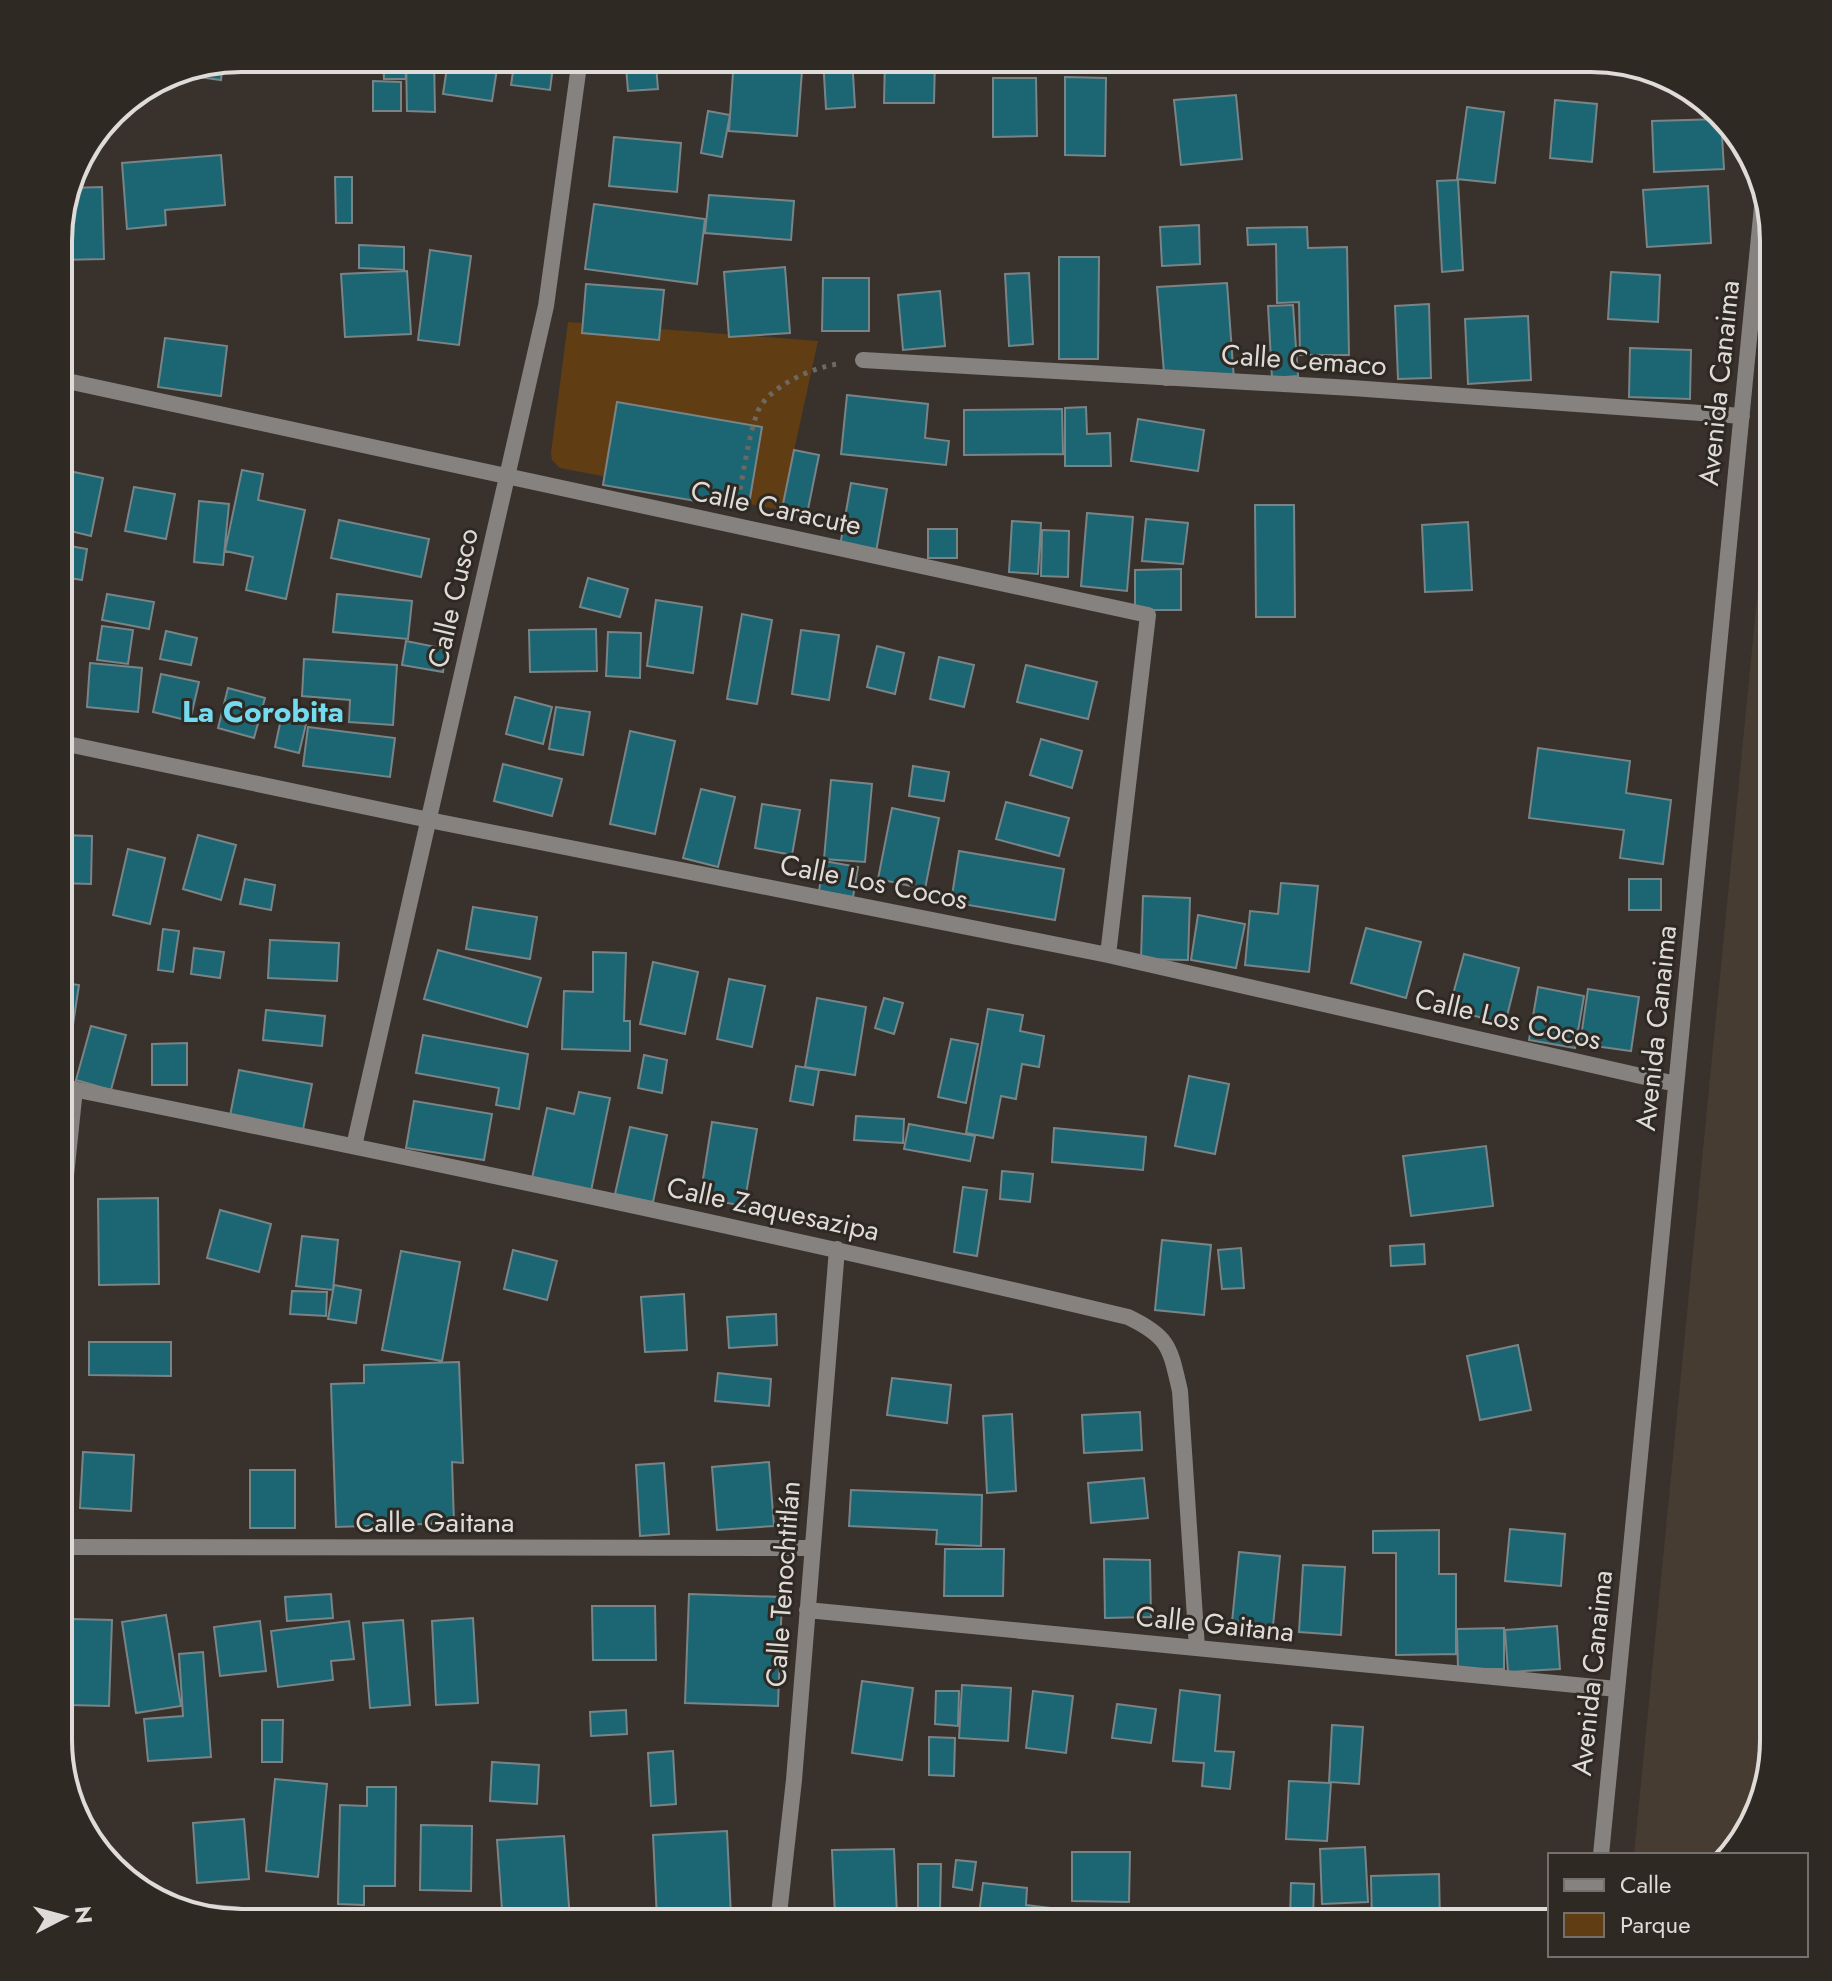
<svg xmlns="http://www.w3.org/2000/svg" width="1832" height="1981" font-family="Jost,sans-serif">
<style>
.built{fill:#473c32}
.green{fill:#613d14}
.building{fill:#1c6573;stroke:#798487;stroke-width:2}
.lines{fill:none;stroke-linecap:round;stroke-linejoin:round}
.path{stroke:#6e6862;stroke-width:5;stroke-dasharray:4 6;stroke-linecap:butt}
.street{stroke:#86827f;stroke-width:16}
.labels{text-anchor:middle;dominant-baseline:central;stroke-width:6;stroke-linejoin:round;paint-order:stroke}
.street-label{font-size:28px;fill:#dfdbd8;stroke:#2f2923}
.neighbourhood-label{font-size:30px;font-weight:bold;fill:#73daf0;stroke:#2f2923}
.rim{fill:none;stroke:#dfdbd8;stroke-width:4}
</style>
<rect width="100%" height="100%" fill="#39322c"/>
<path class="built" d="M1774 425V1741L1755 1821 1727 1855H1634Z"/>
<path class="green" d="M568 322 818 341 781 510 560 468 552 460 551 453Z"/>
<path class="building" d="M383 58H405L406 79H384Z
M406 58H434L435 112 407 111Z
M451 58H498L496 68 451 60Z
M515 58H554L550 90 511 85Z
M734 58H803L797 136 729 131Z
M823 58H852L855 107 826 109Z
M885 58H935L934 103H884Z
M223 61 221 80 170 73 171 72Z
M448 61 497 69 492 101 443 94Z
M656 65 658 89 628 91 626 67Z
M1065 77 1106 78 1105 156 1065 155Z
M993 78H1036L1037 136 993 137Z
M373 81 401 82V111H373Z
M1236 95 1242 159 1181 165 1174 100Z
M1555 100 1597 104 1592 162 1550 158Z
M1467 107 1504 112 1495 183 1457 179Z
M708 111 730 115 722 157 701 153Z
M1721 119 1724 169 1654 172 1652 121Z
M614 137 681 143 677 192 609 186Z
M221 155 225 205 165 210 166 225 127 229 122 163Z
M335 177H352V223H336Z
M1458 180 1463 270 1442 272 1437 181Z
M1708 186 1711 243 1647 247 1643 190Z
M102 187 104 259 58 260V228L69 188Z
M709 195 794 201 791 240 705 233Z
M594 204 705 219 697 284 585 269Z
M1199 225 1200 264 1162 266 1160 227Z
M1307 227 1308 248 1347 247 1349 355H1300L1299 302 1277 303 1276 244 1248 245 1247 228Z
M359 245 404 247V270L359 268Z
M430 250 471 256 459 345 418 340Z
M1059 257H1099L1098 359H1059Z
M785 267 790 333 729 337 724 272Z
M407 271 411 334 345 337 341 274Z
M1611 272 1660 275 1658 322 1608 319Z
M1029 273 1033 344 1009 346 1005 274Z
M823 278H869V331H822Z
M1227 283 1234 380 1165 385 1157 287Z
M586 284 664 290 659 340 582 333Z
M940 291 945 346 903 350 898 295Z
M1429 304 1431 378 1398 379 1395 306Z
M1293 305 1298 376 1272 378 1268 306Z
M1528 316 1531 380 1468 384 1465 319Z
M165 338 227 346 221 396 158 387Z
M1630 348 1691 350 1690 399 1629 397Z
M847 395 928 404 925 438 949 441 946 465 841 454Z
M617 402 762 427 748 510 603 485Z
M1086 407 1087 434 1110 433 1111 466H1065V408Z
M1062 409 1063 454 964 455V410Z
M1138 419 1204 430 1198 471 1131 461Z
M794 450 819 455 806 519 781 514Z
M242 470 263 474 258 500 305 510 286 599 246 590 253 557 225 551Z
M69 471 103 478 91 536 58 528Z
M851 483 887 489 875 558 839 552Z
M134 487 175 494 166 539 125 531Z
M199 501 229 504 223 565 194 562Z
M1255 505H1294L1295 617H1256Z
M1087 513 1133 517 1127 591 1081 586Z
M1146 519 1188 523 1183 564 1142 561Z
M339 520 429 539 421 577 331 558Z
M1012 521 1041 523 1038 574 1009 572Z
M1468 522 1472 590 1425 592 1422 525Z
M928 529H957V558H928Z
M1042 530 1069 531 1068 577 1041 576Z
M58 544 87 549 82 580 58 576Z
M1181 569V610H1135V570Z
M588 578 628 589 620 617 580 607Z
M107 594 154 602 149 629 102 620Z
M337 594 412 601 408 639 333 632Z
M656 600 702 607 693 673 647 666Z
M742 614 772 620 757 704 727 699Z
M58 622 69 624 58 679Z
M102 626 133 630 128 664 97 660Z
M596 629 597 671 530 672 529 630Z
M801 630 839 635 829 700 792 694Z
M166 631 197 638 191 665 160 659Z
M608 632 641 633 640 678 606 676Z
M406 641 446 649 443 672 402 665Z
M877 646 904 653 895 694 867 687Z
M939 657 974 665 964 707 930 699Z
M304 659 397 665 393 725 349 722 350 700 302 696Z
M90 663 142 668 138 712 87 707Z
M1026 665 1097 682 1088 719 1017 702Z
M161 674 199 682 190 721 153 712Z
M228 688 265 698 254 738 218 728Z
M515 697 552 707 543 744 506 734Z
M556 707 590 712 583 755 549 749Z
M281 719 306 724 299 753 275 747Z
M308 727 395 738 390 777 303 766Z
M630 731 675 741 655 834 610 824Z
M1041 739 1082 751 1072 788 1030 775Z
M1538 748 1630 761 1626 793 1671 800 1663 864 1620 858 1624 830 1529 818Z
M503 764 562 779 552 816 494 801Z
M913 766 949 772 944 801 909 796Z
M831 780 872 784 865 862 824 859Z
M701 789 735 797 718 867 683 858Z
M1006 802 1069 818 1059 856 996 839Z
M762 804 800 810 792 855 755 848Z
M892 808 939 818 925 889 878 879Z
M58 835 92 836 91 884 58 883Z
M198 835 236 845 221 900 183 889Z
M128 849 165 858 150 924 113 915Z
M959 851 1064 869 1055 920 951 902Z
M824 861 858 867 853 897 819 891Z
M245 879 275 885 271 910 240 904Z
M1629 879H1661V910H1629Z
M1281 883 1318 886 1309 972 1245 965 1250 911 1278 914Z
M1143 896 1190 898 1188 960 1141 959Z
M473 907 537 917 530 959 466 949Z
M1198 915 1245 924 1236 968 1191 960Z
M1366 928 1421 942 1406 998 1351 983Z
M163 929 179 931 173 972 158 970Z
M270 940 339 943 337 981 268 978Z
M194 948 224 952 220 978 191 974Z
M438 950 541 978 527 1027 424 999Z
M593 952 626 953 624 1021H630V1051L562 1049 564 991 593 992Z
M1464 954 1519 968 1505 1024 1449 1009Z
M653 962 698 972 685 1034 640 1024Z
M729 979 765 986 752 1047 717 1039Z
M58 982 79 985 65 1077 58 1076Z
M1538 987 1584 996 1575 1048 1529 1040Z
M1588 989 1639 997 1631 1051 1580 1044Z
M817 998 866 1007 855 1075 805 1067Z
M884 998 903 1003 894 1034 875 1028Z
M988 1009 1023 1015 1020 1031 1044 1036 1039 1067 1022 1064 1016 1099 1001 1096 993 1138 966 1133Z
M266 1010 325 1016 322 1046 263 1040Z
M91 1026 126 1035 111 1090 76 1080Z
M423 1035 528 1054 519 1109 496 1105 499 1088 416 1073Z
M951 1039 978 1044 966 1103 938 1097Z
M187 1043V1085H152V1044Z
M644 1055 667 1060 662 1093 638 1088Z
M796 1066 819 1070 813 1105 790 1101Z
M239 1070 312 1084 302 1135 229 1121Z
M1189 1076 1229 1084 1215 1154 1175 1146Z
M579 1092 610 1098 590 1196 531 1183 547 1108 574 1114Z
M414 1101 492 1114 484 1160 406 1148Z
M856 1116 904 1119 903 1143 854 1140Z
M712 1122 757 1129 744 1206 700 1198Z
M909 1124 975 1136 970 1161 904 1149Z
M630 1127 667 1135 653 1202 615 1194Z
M1054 1128 1146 1137 1143 1170 1052 1162Z
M1486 1146 1493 1206 1411 1216 1403 1156Z
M1002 1171 1033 1174 1030 1202 1000 1199Z
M963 1187 987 1190 977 1256 954 1252Z
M158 1198 159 1284 99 1285 98 1199Z
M220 1210 271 1224 259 1272 207 1258Z
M302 1236 338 1240 333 1290 296 1286Z
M1162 1240 1211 1245 1204 1315 1155 1310Z
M1424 1244 1425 1264 1391 1266 1390 1246Z
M1241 1248 1244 1288 1222 1289 1218 1250Z
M513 1250 557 1261 547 1300 504 1289Z
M401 1251 460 1262 442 1361 382 1350Z
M334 1285 361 1290 356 1323 328 1319Z
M292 1291 327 1292 326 1316 290 1314Z
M684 1294 687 1350 645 1352 641 1297Z
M776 1314 777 1345 729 1348 727 1317Z
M89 1342H171V1376L89 1375Z
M1518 1345 1531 1410 1480 1420 1467 1356Z
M459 1362 463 1463 452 1462 454 1523 336 1527 331 1384 364 1383V1365Z
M718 1373 771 1379 769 1406 715 1401Z
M892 1378 951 1385 947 1423 887 1415Z
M1140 1412 1142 1450 1084 1453 1082 1415Z
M1012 1414 1016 1491 987 1493 983 1416Z
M83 1452 134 1455 131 1511 80 1508Z
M769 1462 774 1526 717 1530 712 1467Z
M664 1463 669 1534 640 1536 636 1465Z
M250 1470H295V1528H250Z
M1144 1478 1148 1518 1091 1523 1088 1483Z
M851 1490 982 1495 981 1546 936 1544 937 1530 849 1526Z
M1510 1529 1565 1534 1561 1586 1505 1581Z
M1439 1530V1574H1456V1654L1396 1655V1553H1373V1531Z
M945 1549H1004L1003 1596H944Z
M1239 1552 1280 1556 1273 1626 1232 1622Z
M1104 1559 1150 1560 1151 1617 1105 1618Z
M1303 1565 1345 1567 1341 1635 1299 1632Z
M331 1594 333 1618 287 1621 285 1597Z
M689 1594 782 1597 778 1706 685 1703Z
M592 1606H655L656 1660H593Z
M166 1615 181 1706 136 1713 122 1622Z
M473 1618 478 1703 436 1705 432 1621Z
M73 1619 112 1620 109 1706 69 1705Z
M403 1620 410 1705 370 1708 363 1623Z
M260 1621 266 1671 220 1676 214 1627Z
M349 1621 354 1659 331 1661 333 1680 278 1687 271 1631Z
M1557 1626 1560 1669 1508 1672 1505 1630Z
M1504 1628V1669H1458L1457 1629Z
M203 1652 211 1757 148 1761 144 1719 183 1716 179 1654Z
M862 1681 913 1688 902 1760 852 1753Z
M962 1685 1011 1688 1008 1741 959 1738Z
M1180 1690 1220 1695 1215 1751 1234 1752 1230 1789 1202 1786 1204 1763 1173 1761Z
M936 1691H959L958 1726 935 1724Z
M1033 1691 1073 1696 1066 1753 1026 1748Z
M1117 1704 1156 1709 1151 1743 1112 1738Z
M626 1710 627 1734 591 1736 590 1712Z
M262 1720H283L282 1762H262Z
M1332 1725 1363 1727 1359 1784 1331 1782 1327 1841 1286 1839 1289 1781 1329 1783Z
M929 1737 955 1738 954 1776 929 1775Z
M673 1751 676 1804 651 1806 648 1753Z
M492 1762 539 1765 537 1804 490 1801Z
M275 1779 327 1784 318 1877 266 1871Z
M367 1787H396L395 1886H364V1905L338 1904 340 1805 367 1806Z
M244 1819 249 1879 197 1883 193 1823Z
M421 1825 472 1826 471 1891 420 1890Z
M727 1831 731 1916 657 1920 653 1835Z
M564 1836 570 1921 503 1923 497 1840Z
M1365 1847 1368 1902 1322 1904 1320 1849Z
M894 1849 897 1914 835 1916 832 1850Z
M1072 1852H1130L1129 1902 1072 1901Z
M956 1860 976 1862 972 1890 953 1887Z
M918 1864H941L940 1911H918Z
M1439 1874 1440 1923H1372L1371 1876Z
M983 1883 1027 1888 1026 1905 1068 1910 1066 1923H978Z
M1291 1883 1314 1884 1313 1921 1290 1919Z"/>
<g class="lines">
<path class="path" d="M738 499C744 472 748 437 758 411 768 387 813 367 838 364"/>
<path class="street" d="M863 360 1352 388 1742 416
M58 379 1148 615 1108 955
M58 742 429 820 1108 955 1676 1084
M58 1086C416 1158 773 1233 1128 1317 1170 1337 1170 1348 1180 1391L1197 1648
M354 1146 546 306 580 58
M58 1253 75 1089
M58 1547 812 1548
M807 1610 1617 1689
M1601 1855 1762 206
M179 1909 329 1923
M778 1923 794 1780 837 1249"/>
</g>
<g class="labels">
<g class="street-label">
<text transform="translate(1304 360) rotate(4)">Calle Cemaco</text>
<text transform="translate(1719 383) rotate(-84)">Avenida Canaima</text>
<text transform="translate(776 508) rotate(12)">Calle Caracute</text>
<text transform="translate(453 598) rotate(-77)">Calle Cusco</text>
<text transform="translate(874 882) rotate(11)">Calle Los Cocos</text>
<text transform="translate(1508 1019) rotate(13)">Calle Los Cocos</text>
<text transform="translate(1656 1028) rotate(-84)">Avenida Canaima</text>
<text transform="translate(773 1209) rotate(12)">Calle Zaquesazipa</text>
<text x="435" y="1522">Calle Gaitana</text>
<text transform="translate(783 1584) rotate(-86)">Calle Tenochtitlán</text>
<text transform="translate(1215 1624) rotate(6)">Calle Gaitana</text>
<text transform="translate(1592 1673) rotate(-84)">Avenida Canaima</text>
</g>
<g class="neighbourhood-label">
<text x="263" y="711">La Corobita</text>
</g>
</g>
<path d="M0 0H1832V1981H0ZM241 72H1591A169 169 0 0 1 1760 241V1740A169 169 0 0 1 1591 1909H241A169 169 0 0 1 72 1740V241A169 169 0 0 1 241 72Z" fill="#2f2923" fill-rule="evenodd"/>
<path class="rim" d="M241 72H1591A169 169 0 0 1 1760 241V1740A169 169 0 0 1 1591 1909H241A169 169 0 0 1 72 1740V241A169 169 0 0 1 241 72Z"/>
<rect x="1548" y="1853" width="260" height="104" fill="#2f2923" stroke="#75706b" stroke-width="2"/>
<rect x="1564" y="1879" width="40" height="12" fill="#86827f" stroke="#75706b" stroke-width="2"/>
<text x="1620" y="1893" font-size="24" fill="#dfdbd8">Calle</text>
<rect x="1564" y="1913" width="40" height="24" fill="#613d14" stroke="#75706b" stroke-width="2"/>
<text x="1620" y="1933" font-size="24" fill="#dfdbd8">Parque</text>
<g transform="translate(64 1917) rotate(84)" stroke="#2f2923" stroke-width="6" paint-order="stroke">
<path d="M0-6L14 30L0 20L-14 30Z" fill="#dfdbd8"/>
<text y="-12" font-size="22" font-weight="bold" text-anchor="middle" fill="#dfdbd8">N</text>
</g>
</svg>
